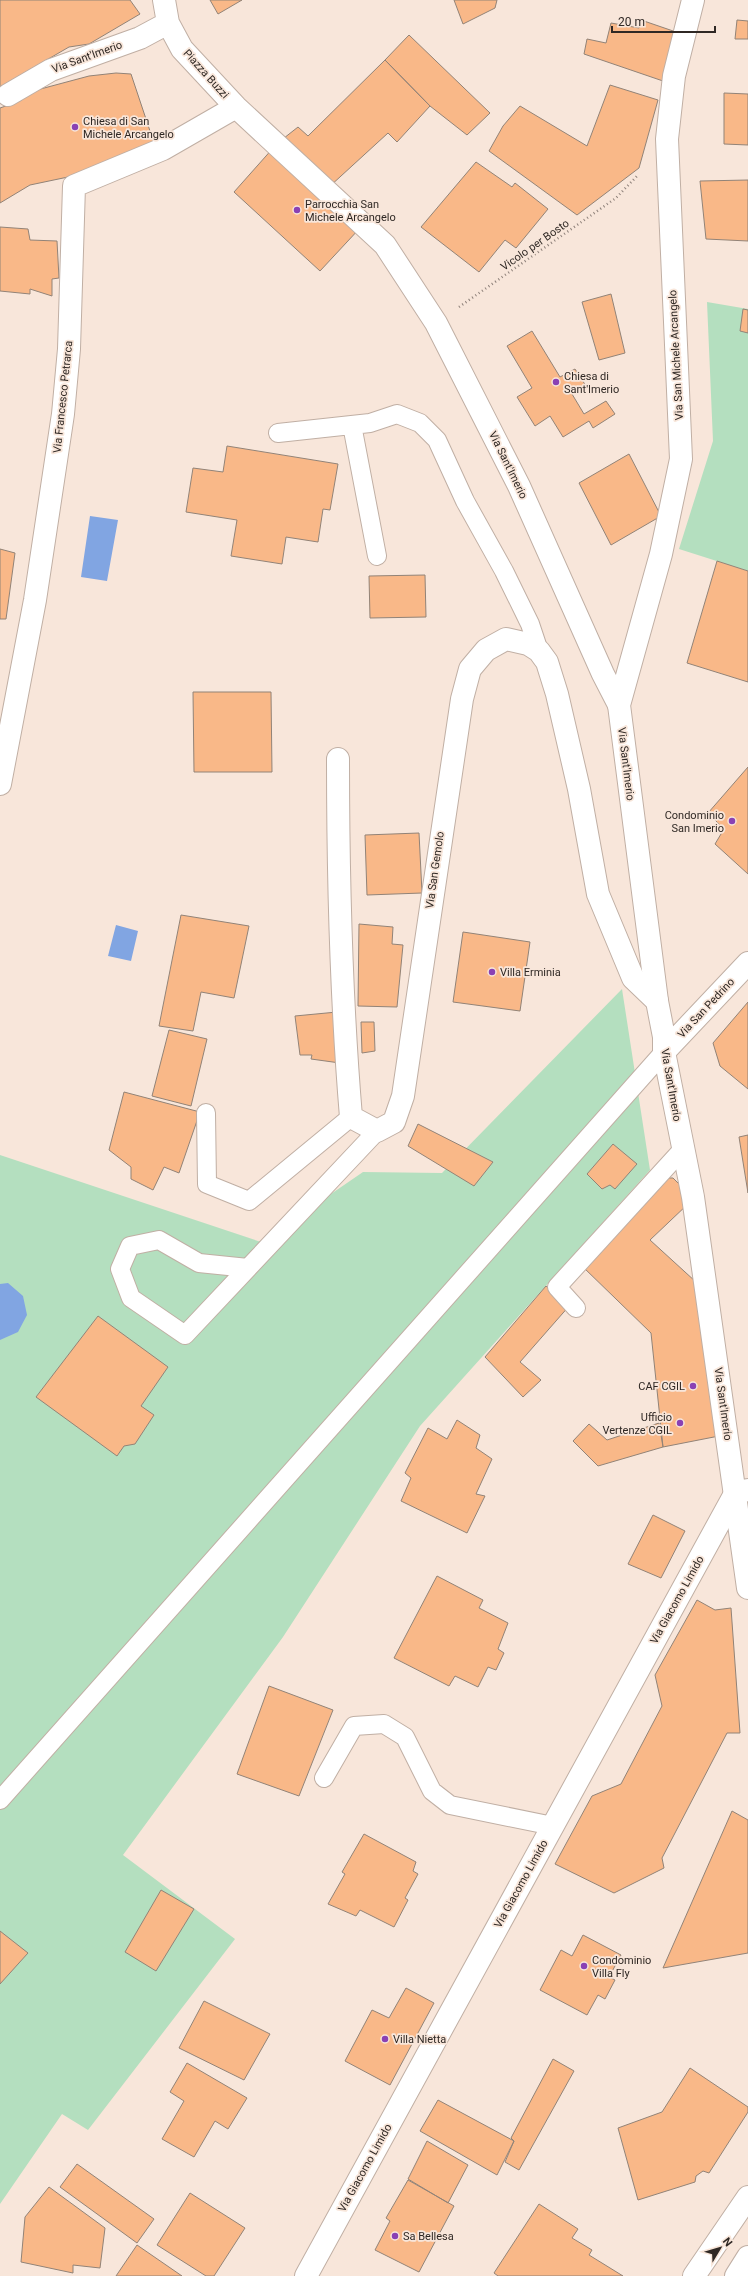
<svg xmlns="http://www.w3.org/2000/svg" width="748" height="2276" font-family="Roboto,sans-serif">
<style>
.green{fill:#b4dfbf}
.water{fill:#81a5e2}
.building{fill:#f9b888;stroke:#928377}
.lines{fill:none;stroke-linecap:round;stroke-linejoin:round}
.lane-casing{stroke:#c0afa4;stroke-width:20}
.street-casing{stroke:#c0afa4;stroke-width:24}
.secondary-casing{stroke:#c0afa4;stroke-width:24}
.primary-casing{stroke:#c0afa4;stroke-width:24}
.path{stroke:#8f827b;stroke-width:2.5;stroke-dasharray:1 3;stroke-linecap:butt}
.lane{stroke:#fff;stroke-width:18}
.street{stroke:#fff;stroke-width:22}
.secondary{stroke:#fff;stroke-width:22}
.primary{stroke:#fff;stroke-width:22}
.poi-dot{fill:#8a41b4;stroke:#f8e6da;stroke-width:1.5}
.labels{text-anchor:middle;dominant-baseline:central;stroke-width:3.5;stroke-linejoin:round;paint-order:stroke}
.street-label{font-size:11px;fill:#2f2824;stroke:#f8e6da}
.poi-label{font-size:11px;fill:#2f2824;stroke:#f8e6da;text-anchor:start}
</style>
<rect width="100%" height="100%" fill="#f8e6da"/>
<path class="green" d="M707 302 748 309V571L679 549 713 441Z
M622 989 650 1170 420 1426 283 1637 123 1855 235 1939 88 2130 62 2114 0 2204V1155L261 1242 363 1172 442 1173Z"/>
<path class="water" d="M90 516 118 520 107 581 81 577Z
M116 925 138 931 131 961 108 956Z
M8 1283 23 1296 27 1315 18 1332 0 1340V1284Z"/>
<path class="building" d="M0 0H130L140 14 89 44 69 47 0 87Z
M210 0H242L218 14Z
M454 0H497L495 8 463 24Z
M641 20 679 33 663 81 584 54 587 39 606 43 611 23 639 28Z
M737 20 748 21V39H735Z
M409 35 490 113 467 135 430 106 385 60Z
M385 60 430 106 397 142 388 133 329 187 279 142 298 127 308 136Z
M116 73 131 74 154 143 68 177 30 185 0 203V108L20 101 33 91 89 76Z
M610 85 658 100 639 168 577 215 489 151 503 126 520 106 587 146Z
M724 93 748 94V145L724 144Z
M274 147 360 228 320 271 234 192Z
M476 162 512 187 515 183 548 209 516 248 505 240 479 272 421 227Z
M748 180V241L706 239 700 181Z
M0 227 28 229 30 240 57 241 59 278 52 279V296L30 289V294L0 291Z
M611 294 625 353 599 360 582 302Z
M743 309 748 310V333L740 331Z
M532 331 560 377 575 369 586 386 572 394 584 414 606 401 615 414 593 428 589 421 563 437 550 416 535 426 517 397 532 388 507 346Z
M227 446 338 464 330 510 323 509 318 542 286 537 282 564 231 556 237 520 186 512 193 468 223 472Z
M629 454 661 516 611 545 579 483Z
M0 549 15 553 6 619H0Z
M717 561 748 571V682L687 663Z
M425 575 426 617 370 618 369 576Z
M193 692H271L272 772H194Z
M748 767V874L715 844 724 829 708 813Z
M419 833 422 893 367 895 365 835Z
M181 915 249 926 234 998 201 992 193 1031 159 1026Z
M359 924 393 927 392 944 403 945 397 1007 358 1006Z
M463 932 530 942 520 1011 453 1002Z
M748 1002V1089L720 1066 713 1043Z
M337 1012 340 1063 311 1059 312 1055H300L295 1016Z
M361 1022H374L375 1051 362 1053Z
M169 1030 207 1039 191 1106 152 1096Z
M124 1092 200 1112 179 1173 164 1167 153 1190 131 1179V1167L109 1150Z
M418 1124 493 1162 474 1186 408 1146Z
M748 1135V1193L739 1137Z
M613 1144 637 1164 615 1189 610 1185 602 1189 587 1174Z
M663 1178H673L689 1194V1203L650 1240 696 1282 719 1436 663 1447 651 1333 582 1266Z
M546 1286 570 1305 520 1362 541 1380 523 1397 485 1357Z
M98 1316 168 1367 141 1406 154 1415 135 1444 124 1446 117 1456 36 1397Z
M457 1420 480 1435 476 1448 492 1459 476 1494 485 1496 467 1533 401 1501 411 1478 405 1473 428 1428 447 1439Z
M659 1423 663 1447 598 1466 573 1441 589 1424 607 1440Z
M653 1515 685 1531 661 1578 628 1564Z
M437 1576 483 1600 479 1608 508 1623 498 1649 504 1653 496 1670 488 1667 478 1687 455 1676 449 1686 394 1658Z
M697 1600 715 1610 731 1608 740 1733H727L662 1858 664 1868 614 1893 555 1864 592 1796 621 1784 662 1706 655 1675Z
M269 1686 333 1710 299 1796 237 1774Z
M732 1811 748 1820V1953L663 1968Z
M364 1834 416 1862 413 1871 418 1874 405 1898 408 1900 394 1927 360 1910 356 1916 328 1904 345 1874 342 1872Z
M161 1890 194 1909 156 1971 125 1952Z
M0 1931 28 1953 0 1984Z
M583 1935 621 1955 609 1977 615 1980 605 1999 598 1995 587 2015 540 1990 561 1950 572 1956Z
M406 1988 434 2003 390 2085 345 2061 372 2010 389 2018Z
M204 2001 270 2034 244 2080 179 2048Z
M553 2059 574 2071 519 2170 505 2162 514 2141 511 2138Z
M187 2063 247 2098 228 2129 215 2121 194 2157 162 2139 184 2101 170 2092Z
M690 2068 748 2107V2112L709 2173 703 2171 696 2176 695 2182 638 2200 618 2128 662 2112Z
M438 2100 514 2141 497 2175 420 2131Z
M427 2141 468 2165 448 2203 408 2179Z
M77 2164 154 2219 137 2243 60 2187Z
M408 2180 454 2206 419 2272 375 2250 390 2221 386 2218Z
M49 2187 105 2228 100 2268 73 2265V2273L21 2262 25 2217Z
M190 2193 245 2228 214 2276H206L157 2245Z
M539 2204 578 2229 572 2238 592 2250 589 2255 623 2276H498L494 2273Z
M137 2245 182 2276H116Z"/>
<g class="lines">
<defs>
<path id="lane" d="M352 425 377 556
M278 433 370 423 397 414 420 423 437 440 465 501 504 571 530 624 539 651
M206 1113 207 1184 249 1201 351 1117
M248 1268 199 1263 159 1240 130 1246 120 1269 131 1298 185 1335 377 1131
M576 1308 557 1287 683 1149
M324 1778 354 1726 384 1724 405 1737 432 1791 450 1805 553 1826
M0 1800 664 1052"/>
<path id="street" d="M164 0 168 23 182 49 236 107 385 245 436 323 519 486 603 674 619 705
M8 95 51 70 140 38 168 23
M338 759C338 878 341 998 351 1117L377 1131 394 1122 403 1096 462 699 470 669 486 650 506 639 528 644 539 651 547 662 557 694 579 789 598 894 633 978 657 1001
M0 784 35 600 63 414 69 349 74 186 163 149 236 107
M306 2276 736 1492 748 1490
M694 2276 748 2197"/>
<path id="secondary" d="M693 0 674 76 667 139 681 459 661 554 619 705 657 1001 664 1037V1052L693 1197 748 1588
M664 1052 748 963"/>
<path id="primary" d="M736 2276 748 2257"/>
</defs>
<use href="#lane" class="lane-casing"/>
<use href="#street" class="street-casing"/>
<use href="#secondary" class="secondary-casing"/>
<use href="#primary" class="primary-casing"/>
<path class="path" d="M459 307 616 198 638 175"/>
<use href="#lane" class="lane"/>
<use href="#street" class="street"/>
<use href="#secondary" class="secondary"/>
<use href="#primary" class="primary"/>
</g>
<g class="poi-dot">
<circle cx="75" cy="127" r="4"/>
<circle cx="297" cy="210" r="4"/>
<circle cx="556" cy="382" r="4"/>
<circle cx="732" cy="821" r="4"/>
<circle cx="492" cy="972" r="4"/>
<circle cx="693" cy="1386" r="4"/>
<circle cx="680" cy="1423" r="4"/>
<circle cx="584" cy="1966" r="4"/>
<circle cx="385" cy="2039" r="4"/>
<circle cx="395" cy="2236" r="4"/>
</g>
<g class="labels">
<g class="street-label">
<text transform="translate(87 57) rotate(-20)">Via Sant'Imerio</text>
<text transform="translate(206 74) rotate(48)">Piazza Buzzi</text>
<text transform="translate(535 245) rotate(-35)">Vicolo per Bosto</text>
<text transform="translate(676 355) rotate(-93)">Via San Michele Arcangelo</text>
<text transform="translate(63 397) rotate(-84)">Via Francesco Petrarca</text>
<text transform="translate(508 465) rotate(64)">Via Sant'Imerio</text>
<text transform="translate(626 764) rotate(83)">Via Sant'Imerio</text>
<text transform="translate(435 870) rotate(-82)">Via San Gemolo</text>
<text transform="translate(706 1008) rotate(-47)">Via San Pedrino</text>
<text transform="translate(671 1085) rotate(80)">Via Sant'Imerio</text>
<text transform="translate(723 1404) rotate(82)">Via Sant'Imerio</text>
<text transform="translate(677 1600) rotate(-61)">Via Giacomo Limido</text>
<text transform="translate(521 1884) rotate(-61)">Via Giacomo Limido</text>
<text transform="translate(365 2168) rotate(-61)">Via Giacomo Limido</text>
</g>
<g class="poi-label">
<text x="83" y="121">Chiesa di San<tspan x="83" dy="13">Michele Arcangelo</tspan></text>
<text x="305" y="204">Parrocchia San<tspan x="305" dy="13">Michele Arcangelo</tspan></text>
<text x="564" y="376">Chiesa di<tspan x="564" dy="13">Sant'Imerio</tspan></text>
<text x="724" y="815" text-anchor="end">Condominio<tspan x="724" dy="13">San Imerio</tspan></text>
<text x="500" y="972">Villa Erminia</text>
<text x="685" y="1386" text-anchor="end">CAF CGIL</text>
<text x="672" y="1417" text-anchor="end">Ufficio<tspan x="672" dy="13">Vertenze CGIL</tspan></text>
<text x="592" y="1960">Condominio<tspan x="592" dy="13">Villa Fly</tspan></text>
<text x="393" y="2039">Villa Nietta</text>
<text x="403" y="2236">Sa Bellesa</text>
</g>
</g>
<g transform="translate(720 2248) rotate(52)" stroke="#f8e6da" stroke-width="3" paint-order="stroke">
<path d="M0-3L7 15L0 10L-7 15Z" fill="#2f2824"/>
<text y="-6" font-size="11" font-weight="bold" text-anchor="middle" fill="#2f2824">N</text>
</g>
<path d="M612 26v6h103v-6" fill="none" stroke="#2f2824" stroke-width="2"/>
<text x="618" y="26" font-size="12" fill="#2f2824" stroke="#f8e6da" stroke-width="3" paint-order="stroke">20 m</text>
</svg>
